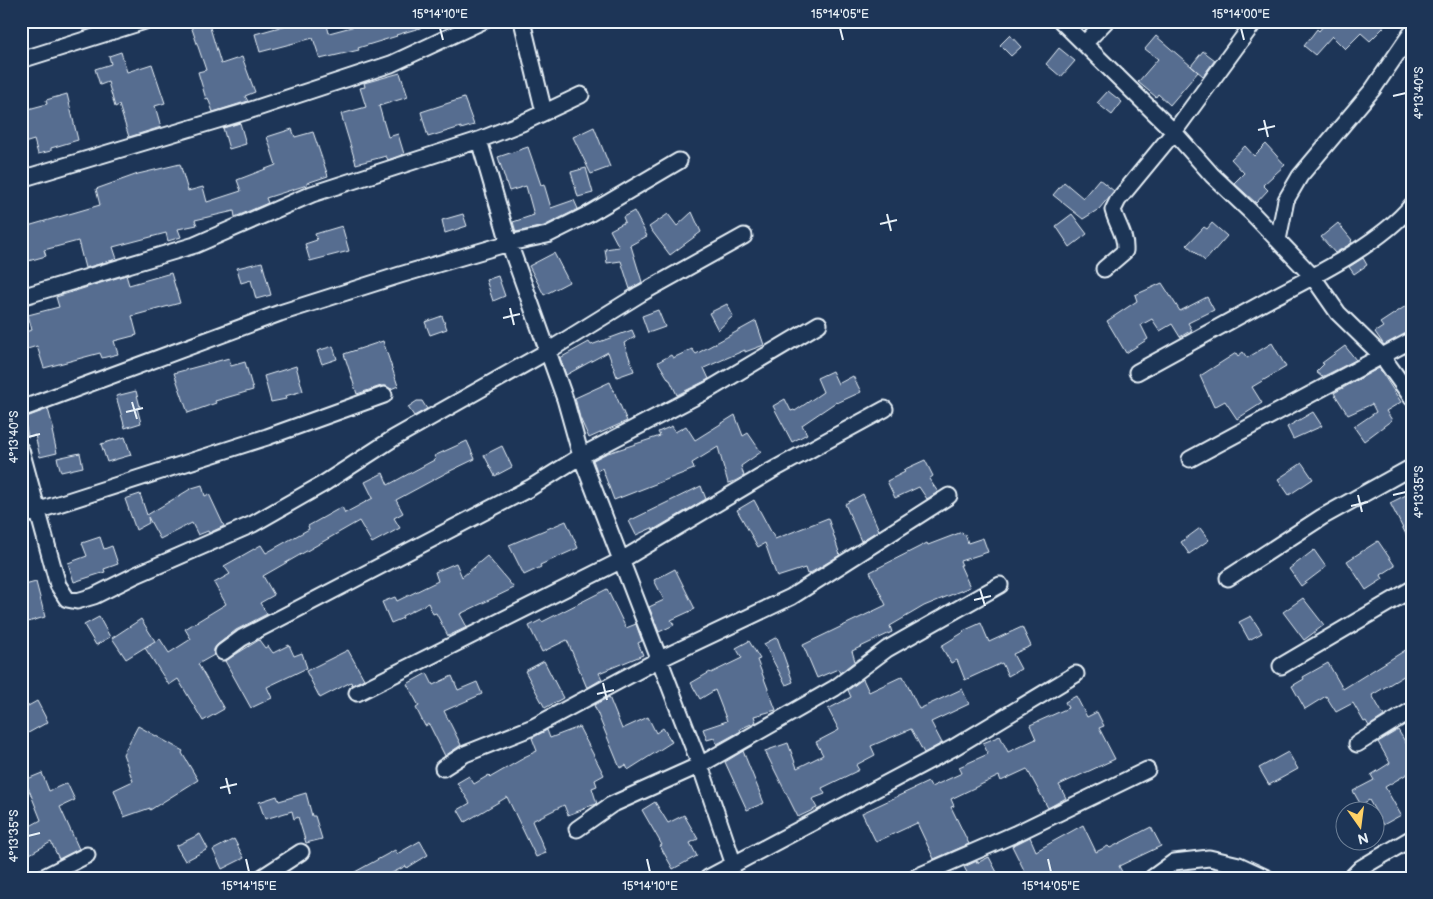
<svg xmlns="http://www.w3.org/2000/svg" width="1433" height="899" font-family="'Balsamiq Sans',sans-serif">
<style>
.building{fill:#576d90;stroke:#e8f1f8}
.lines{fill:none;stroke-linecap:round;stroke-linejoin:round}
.minor-casing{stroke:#e8f1f8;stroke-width:19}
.minor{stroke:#1d3557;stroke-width:15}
.ticks{fill:none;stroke:#e8f1f8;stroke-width:2}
.neatline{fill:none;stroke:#e8f1f8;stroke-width:2}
.ticks-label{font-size:12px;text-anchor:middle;fill:#e8f1f8}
</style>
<rect width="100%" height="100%" fill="#1d3557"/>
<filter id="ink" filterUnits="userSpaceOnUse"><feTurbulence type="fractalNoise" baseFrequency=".02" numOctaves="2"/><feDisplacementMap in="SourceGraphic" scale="10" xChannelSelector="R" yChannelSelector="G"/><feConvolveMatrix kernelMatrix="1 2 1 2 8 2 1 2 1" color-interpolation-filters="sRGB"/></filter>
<g filter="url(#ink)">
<path class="building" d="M208 21 221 64 242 57 255 92 245 96 248 101 213 112 208 98 206 99 198 72 206 70 191 26Z
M301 21H326L329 33 374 21H429L430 25 396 35 397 36 358 48 359 50 320 59 313 38 260 52 255 34Z
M1318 21H1390L1370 41 1361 33 1345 49 1332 36 1315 55 1304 46 1317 29 1319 31 1323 26Z
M1010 35 1021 47 1011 56 1000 45Z
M1156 36 1198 72 1170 105 1158 94 1156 97 1138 82 1158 59 1145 49Z
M1059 48 1075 61 1061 77 1046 64Z
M1203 51 1215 60 1203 76 1191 66Z
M121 52 127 72 152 64 165 103 155 106 161 127 129 137 119 105 115 107 108 82 100 85 95 69 111 64 109 56Z
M400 73 408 97 379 106 388 137 398 134 404 154 388 160 386 156 356 164 341 114 366 107 360 88 365 87 364 83Z
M1108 91 1122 102 1112 115 1097 103Z
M67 94 78 140 51 148V151L38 154 34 140 21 144V111L47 104 46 100Z
M464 98 474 125 461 129V127L428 137 421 112Z
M240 123 246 144 229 149 223 128Z
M594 127 610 167 591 174 573 137Z
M292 129 295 137 313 132 328 176 307 183V185L266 198 268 203 235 217 234 211 195 220 197 225 178 229 181 237 168 241 166 233 113 247 117 259 85 268 78 241 44 250 46 256 21 263V228L100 205 96 189 138 174 180 164 188 191 203 187 207 202 241 191 237 180 276 165 267 137Z
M1266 144 1285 165 1263 185 1268 190 1256 203 1234 183 1244 173 1231 159 1245 146 1254 156Z
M528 147 541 185 544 184 551 208 574 200 578 209 544 226 516 232 513 222 534 215 526 186 509 191 498 157Z
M586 168 593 193 578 197 571 172Z
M1099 179 1114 191 1099 209 1083 219 1053 195 1064 182 1083 198Z
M634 211 647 236 629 246H631L642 282 630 289 621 261 607 263 605 249 619 247 610 230 625 222 623 217Z
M692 212 701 232 670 255 649 227 668 214 677 226Z
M463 214 467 226 445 233 442 220Z
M1072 214 1087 234 1070 247 1056 226Z
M1212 223 1227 236 1205 261 1187 245 1204 227 1207 229Z
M1338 223 1352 240 1351 241 1352 243 1335 253 1321 237Z
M342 226 349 251 310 261 305 244 317 240 315 234Z
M554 253 569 282 544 295 529 266Z
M1363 258 1367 265 1354 274 1349 267Z
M262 262 271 295 256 299 251 280 241 283 237 268Z
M171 273 180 303 132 316 137 335 114 341 118 354 102 358 100 353 44 368 37 346 21 351V333L32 330 28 315 59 307 56 297 126 275 129 285Z
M498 276 505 296 493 301 486 280Z
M1162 283 1180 311 1207 297 1214 310 1188 323 1192 330 1180 337 1172 324 1160 331 1152 319 1141 325 1148 339 1126 353 1107 321 1137 301 1135 295Z
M1412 302V331L1384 345 1375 332 1383 327 1380 323Z
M727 304 733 316 718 330 709 313Z
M658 310 665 327 648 333 642 316Z
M442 316 447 329 430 335 425 322Z
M756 321 764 345 745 352V350L704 368 709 379 677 395 670 380H669L658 362 671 355 673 358 692 349 696 354Z
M632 330 635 337 624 343 634 371 617 377 608 352 566 375 560 358 589 342 591 345Z
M383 341 398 386 391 389 386 386H381L357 394 344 354Z
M1272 343 1286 367 1252 387 1262 403 1237 419 1225 401 1214 407 1200 376 1236 353 1238 356 1243 352 1247 358Z
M333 346 337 359 322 364 317 351Z
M1345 346 1356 360 1322 377 1316 372 1324 364 1322 363Z
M229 358 231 366 245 362 253 390 215 401 216 403 188 413 174 373Z
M296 366 303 391 285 396 286 399 271 402 264 376Z
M1379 368 1401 402 1386 411 1392 420 1364 441 1354 427 1376 412 1372 404 1348 415 1334 393Z
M832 371 838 384 853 376 861 392 837 403 836 402 802 425 807 434 792 442 773 406 785 399 791 411 794 410 795 411 823 392 817 378Z
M610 382 627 421 589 438 580 418 575 398Z
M136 391 140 407 137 408 141 423 125 428 116 396Z
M417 401H422L427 409 414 416 408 407Z
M48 409 54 431H52L57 453 40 457 35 435 28 437 24 418Z
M1313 412 1322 426 1293 439 1287 427Z
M735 415 743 436 748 433 761 452 741 466 744 476 735 481 728 483 718 447 692 463 694 469 614 500 602 468 597 471 593 460 605 454 660 436 658 432 672 426 675 432 686 426 695 440Z
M125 437 131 455 107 462 101 444Z
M467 441 475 459 446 473 396 500 403 513 394 518 400 528 372 543 359 521 263 576 274 595 260 603 267 614 236 630 217 645 214 649V655L198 664 224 709 203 721 178 679 169 685 145 648 160 639 169 653 191 639 185 629 226 604 214 583 230 574 224 566 261 545 266 553 309 529 308 526 342 507 345 513 373 498 365 482 383 473 388 485 436 459 434 456Z
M502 446 512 467 495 476 484 455Z
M80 453 83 467 61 472 57 458Z
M925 460 933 476 929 479 938 492 927 499 919 487 895 498 887 481 905 472 903 470Z
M1302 463 1313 479 1289 495 1278 479Z
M202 485 205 496 209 494 224 526 209 533 208 531 198 535 192 523 160 539 148 517 149 523 136 530 125 499 140 494 147 515 192 488Z
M701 486 706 499 653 530 652 528 636 535 629 521Z
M1412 492V546L1390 503Z
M863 494 879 530 861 541 845 504Z
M754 500 775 539 828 518 840 555 812 572 807 574 805 568 777 577 765 543 758 547 737 510Z
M566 521 578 548 540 565 541 567 524 575 509 545Z
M1200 528 1209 540 1189 554 1181 542Z
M962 532 963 535 965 534 968 543 983 538 988 552 960 561 962 565H960L970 587 924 606 890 626 892 632 852 651 855 661 840 673 838 669 817 678 803 645 886 605 870 572 927 543 928 545Z
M100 537 104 549 112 546 118 564 104 569 105 572 74 582 68 563 87 556 82 543Z
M1378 541 1395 566 1381 575 1383 579 1366 590 1347 561Z
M1314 550 1326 567 1301 586 1289 569Z
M487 556 514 588 460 614 467 627 448 636 436 613 433 614 428 603 402 616 403 618 391 623 382 602 395 597 397 601 438 581 435 572 456 563 462 577Z
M675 569 695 609 671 620 674 625 659 632 649 607 664 600 654 580Z
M36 582 45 617 21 624V586Z
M607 589 626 628 636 624 642 641 638 643 643 655 599 673 602 679 587 688 567 640 542 652 529 626 541 620 542 622Z
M1303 598 1324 625 1304 640 1283 612Z
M1251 616 1262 633 1249 640 1239 622Z
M99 617 110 637 96 645 84 625Z
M141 619 155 641 126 659 112 638Z
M981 623 989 642 1022 627 1031 646 1013 654 1021 669 1008 676 1002 663 965 680 957 660 951 663 941 646 964 632 963 631Z
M777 637 793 682 786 685 764 644Z
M259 640 265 648 268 646 273 653 289 645 294 656 302 653 307 668 267 687 272 698 251 708 225 661Z
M749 641 760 659 757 660 776 710 754 716 756 722 740 729 741 731 717 744 714 738 707 740 703 729 727 721 715 690 700 699 691 683 710 672 711 673 742 658 736 648Z
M1412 646V671L1372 695 1384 716 1369 726 1366 721 1364 722 1353 703 1336 712 1326 696 1305 709 1292 686 1304 679 1303 677 1328 663 1343 689Z
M348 650 364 679 352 685 351 682 320 698 306 671Z
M544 661 563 698 545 708 525 671Z
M427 673 433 685 452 676 458 690 477 682 482 694 444 711 461 745 445 756 429 724 425 726 416 708 419 706 407 684Z
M903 676 919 709 962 689 969 704 931 722 942 743 924 753 911 729 871 746 875 755 856 765 859 770 822 788 825 794 812 799 817 808 798 817 765 751 788 743 797 768 823 755 816 742 839 730 828 709 851 697 848 690 863 679 869 692Z
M1076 696 1087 717 1097 712 1104 726 1099 728 1115 759 1059 785 1066 798 1048 808 1027 769 1001 781 999 776 951 799 954 806 951 807 969 844 934 859 917 823 876 842 862 813 928 782 931 787 962 773 959 767 988 754 983 743 1000 736 1008 752 1036 739 1030 725 1068 708 1065 702Z
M609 697 622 729 648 717 656 733 663 728 672 742 628 770 626 765 620 768 594 705Z
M37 701 48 722 21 737V710Z
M138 726 183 751 182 753 198 780 150 810V808L124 817 114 790 133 781 123 754Z
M579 727 604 775 595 780 597 786 592 788 597 804 583 808 584 809 568 815 564 805 532 821 546 853 536 857 507 797 465 822 458 810 470 803 457 783 469 776 474 784 489 775 491 777 524 758V757L537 751 532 738 547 730 550 738Z
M1398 730 1412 753V771L1385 787 1401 815 1383 825 1369 800 1361 805 1353 791 1374 780 1371 775 1390 763 1378 742Z
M743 751 764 803 747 810 725 762Z
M1288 752 1298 769 1269 785 1259 768Z
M42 773 49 791 67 783 75 800 60 807 79 849 59 859 51 842 21 859V831L41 820 25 780Z
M306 793 312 816H315L322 839 306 843 298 817 294 819 292 811 265 819 259 802 277 796 279 801Z
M655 802 668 823 684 815 698 839 690 843 697 856 673 869 660 846 662 845 642 810Z
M1083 825 1096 852 1108 846 1110 848 1151 827 1161 846 1119 866 1122 872 1110 878H1028L1012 846 1030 837 1036 851Z
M200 834 208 849 185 861 176 846Z
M234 839 244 858 222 869 213 850Z
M420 841 428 855 407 868 406 866 382 878H344L395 850 397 854Z
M989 857 1000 878H970L964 867 977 861V863Z"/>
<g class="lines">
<defs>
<path id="minor" d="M522 21 544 112
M1061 21 1174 132 1212 175 1251 212 1313 277 1338 313 1382 356 1412 398
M1084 44 1106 21
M21 60 145 21
M479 140 509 243 565 399 581 456 700 765 734 865
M21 179 248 111 391 64 483 21
M1278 240 1286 200 1300 176 1373 89 1412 32
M1104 269 1125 251C1126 235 1117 225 1113 210L1118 200 1174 132 1255 21
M21 297 195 245 312 194 479 140 522 123 581 95
M1137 372C1182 347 1227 323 1272 298 1316 275 1381 243 1412 205
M21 409 280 313 400 275 509 243 547 235 589 214 679 161
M21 450 58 585 67 599 77 601 94 596 136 575 253 524 323 484 394 438 548 351 640 294 744 236
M1190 459 1412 340
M21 516 267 437 384 395
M1228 578 1322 517 1412 467
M223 652 242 638 530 488 581 456 710 389 819 324
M1281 666 1412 589
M357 693 620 561 771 471 885 409
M1357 744 1412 710
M443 768 465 754 533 727 658 660 791 597 949 496
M577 829 611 805 700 765 835 688 887 649 1000 585
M42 878 87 855
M261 878 301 852
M708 878 953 748 1076 674
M914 878 1015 834 1147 770
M1152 878 1174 862 1209 858 1239 865 1267 878
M1351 878 1361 868 1412 838"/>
</defs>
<use href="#minor" class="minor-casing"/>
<use href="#minor" class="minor"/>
</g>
</g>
<path class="ticks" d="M440 28 443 40M840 28 843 40M1241 28 1244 40M1393 96 1406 93M1264 120 1268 137M1258 130 1275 126M887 214 891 231M880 224 897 220M510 308 514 325M503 318 520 314M132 402 137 419M126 412 143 408M28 437 40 434M1358 495 1362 512M1393 495 1406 492M1351 506 1368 502M980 589 985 606M974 600 991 596M603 683 607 700M597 694 614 690M226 778 230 794M220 788 237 784M28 836 40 833M246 859 249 872M647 859 650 872M1048 859 1051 872"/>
<rect width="1433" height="899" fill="none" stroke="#1d3557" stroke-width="55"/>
<g transform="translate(1360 826) rotate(166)"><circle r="24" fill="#1d3557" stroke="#6e8097"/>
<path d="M0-4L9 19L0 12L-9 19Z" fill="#ffd166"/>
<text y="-8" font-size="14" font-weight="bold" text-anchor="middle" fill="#e8f1f8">N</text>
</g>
<rect x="28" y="28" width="1378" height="844" class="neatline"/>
<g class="ticks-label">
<text x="440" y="18">15°14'10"E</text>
<text x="840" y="18">15°14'05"E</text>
<text x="1241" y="18">15°14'00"E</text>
<text transform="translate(1419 93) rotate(-90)" y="4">4°13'40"S</text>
<text transform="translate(14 437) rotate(-90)" y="4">4°13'40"S</text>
<text transform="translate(1419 492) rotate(-90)" y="4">4°13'35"S</text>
<text transform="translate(14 836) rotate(-90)" y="4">4°13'35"S</text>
<text x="249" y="890">15°14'15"E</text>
<text x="650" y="890">15°14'10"E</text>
<text x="1051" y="890">15°14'05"E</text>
</g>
</svg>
